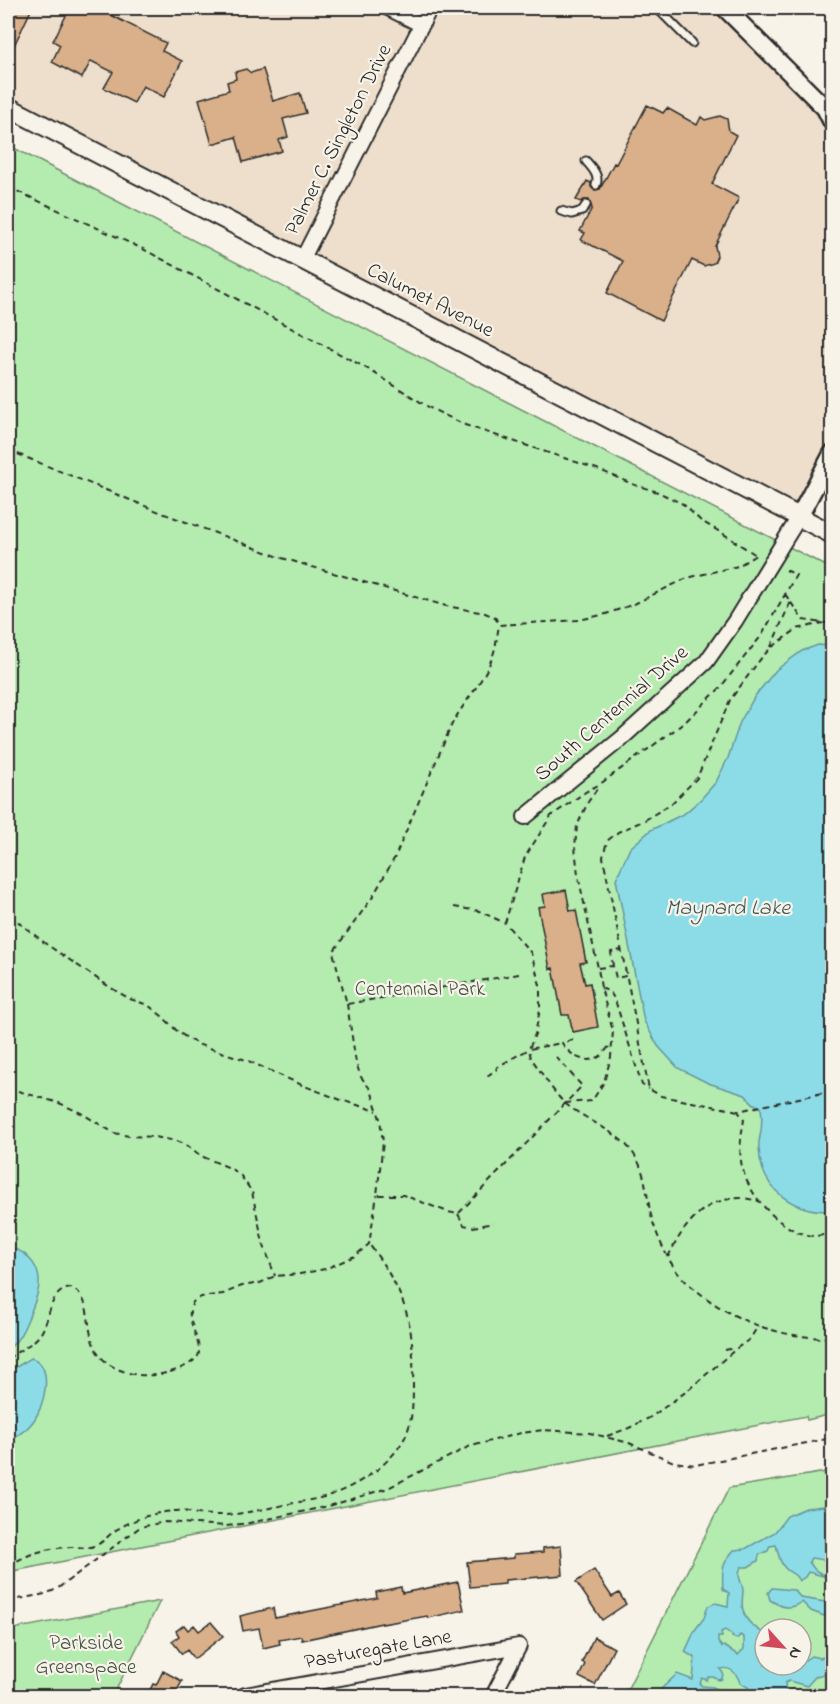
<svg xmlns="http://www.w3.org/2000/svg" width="840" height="1704" font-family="'Indie Flower',sans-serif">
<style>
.built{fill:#eedfcc}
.green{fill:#b4ecaf;stroke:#708c6d;stroke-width:1.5;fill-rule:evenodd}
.water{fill:#8cdce7;stroke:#65959c;stroke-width:1.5;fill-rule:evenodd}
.building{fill:#d9b08a;stroke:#2b2b2b;stroke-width:1.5}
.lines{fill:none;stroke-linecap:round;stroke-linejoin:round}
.service-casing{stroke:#2b2b2b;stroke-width:11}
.minor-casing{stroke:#2b2b2b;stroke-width:18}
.tertiary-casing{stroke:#2b2b2b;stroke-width:21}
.secondary-casing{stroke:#2b2b2b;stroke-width:22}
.path{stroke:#2b2b2b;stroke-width:2;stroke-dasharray:6 4.5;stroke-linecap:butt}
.service{stroke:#f7f3e8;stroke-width:7}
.minor{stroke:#f7f3e8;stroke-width:14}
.tertiary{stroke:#f7f3e8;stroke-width:16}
.secondary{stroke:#f7f3e8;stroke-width:18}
.labels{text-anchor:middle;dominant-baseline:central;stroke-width:4.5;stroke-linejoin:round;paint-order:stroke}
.street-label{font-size:21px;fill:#2b2b2b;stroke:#f7f3e8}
.park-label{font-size:21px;fill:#465245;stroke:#f7f3e8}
.water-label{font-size:22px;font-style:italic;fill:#43575a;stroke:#f7f3e8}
</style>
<rect width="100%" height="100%" fill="#f7f3e8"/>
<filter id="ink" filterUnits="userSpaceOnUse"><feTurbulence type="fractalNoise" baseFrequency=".0167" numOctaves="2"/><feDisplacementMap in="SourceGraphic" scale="12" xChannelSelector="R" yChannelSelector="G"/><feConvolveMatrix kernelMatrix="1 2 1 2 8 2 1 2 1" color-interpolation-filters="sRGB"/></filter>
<g filter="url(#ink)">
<path class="built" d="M8 8H385L419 25 302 258 8 103Z
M434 8H720L823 110 832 129V447L798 513 309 258Z"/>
<path class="green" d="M8 145 832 569V1414L807 1420 806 1416 8 1572Z
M832 1471V1696H624L729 1488ZM765 1629H801V1665H765Z
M160 1601 113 1696H8V1630Z"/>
<path class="water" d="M818 645 832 646V1211C794 1212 761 1191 759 1149 758 1143 760 1137 761 1131 762 1123 762 1115 761 1107L754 1104 745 1095 708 1083 678 1068 658 1046 644 1021 616 879 630 848 651 830 685 813 701 799 716 782 728 758 740 722 755 696 776 670 802 651Z
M8 1247C29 1251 43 1270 38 1291 36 1299 33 1307 30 1314 25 1327 19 1341 8 1349Z
M31 1358C56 1364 44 1410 31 1424 25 1432 16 1436 8 1441V1372Z
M832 1505V1561L811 1558 809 1562 815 1570 827 1577 808 1572 805 1577 799 1581C794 1571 791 1575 785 1568 779 1562 778 1552 776 1545L770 1546 768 1551 759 1555 758 1561 748 1567H741C736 1577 742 1581 743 1590 743 1596 741 1603 743 1610 745 1621 755 1628 765 1634V1665H801V1660H805L811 1656 820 1658 832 1655V1671L815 1677 807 1686 789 1681 785 1683 786 1692 783 1696H752L750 1695 748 1687 740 1683C737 1674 732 1666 720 1669L723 1673 722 1679 719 1680 713 1677H708L707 1680 702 1678 700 1684 702 1686 713 1687 731 1696H657L659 1691 677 1674 693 1680 695 1658 685 1652 695 1630 704 1618 708 1606 715 1603 728 1606 729 1593 723 1589C722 1570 721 1565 734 1550L745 1549 775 1532 787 1516 806 1508ZM725 1630 732 1635V1637L737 1639 740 1635 744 1637V1649L738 1655 724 1646 722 1647 718 1642V1637H722L721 1632Z
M772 1588 794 1590 801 1598 831 1603 832 1619 811 1611 802 1602C789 1610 783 1608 770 1600L768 1593Z"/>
<path class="building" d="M8 8H32L8 58Z
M70 8H97L166 43 162 51 182 61 164 97 143 86 134 103 104 88 113 72 91 61 82 78 52 62 60 45 53 41Z
M246 69 251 73 263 69 273 101 300 93 306 113 283 119 288 137 279 140 282 151 243 162 236 137 212 144 199 99 229 90 227 82 236 79 235 72Z
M647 105 663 113 667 108 697 125 701 117 705 120 720 116 727 119 729 131 736 135 712 184 739 198 715 246 717 256 714 263 704 266 692 260 661 321 607 293 623 261 581 240 585 233 580 231 592 208 589 200H584L581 202 576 200 587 181 591 183V187L594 190 600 189 614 163 616 164Z
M566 890 570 911 576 910 586 962 580 963 585 984 590 983 598 1027 573 1032 569 1015H562L553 968 550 969 538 907 545 906 543 894Z
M561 1546 563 1575 505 1580V1584L470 1587 467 1562 514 1558V1554L543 1552V1548Z
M594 1570 612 1597 619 1593 626 1604 602 1620 576 1582Z
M458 1582 464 1610 428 1618 427 1616 382 1624V1623L302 1640 301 1636 279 1640 280 1644 263 1648 259 1628 243 1631 240 1616 273 1608 275 1618 377 1598 376 1592 401 1587 402 1593Z
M211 1622 223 1636 194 1659 187 1650 182 1654 172 1641 179 1636 176 1631 184 1625 188 1630 194 1625 199 1631Z
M594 1637 614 1648 595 1685 579 1677 585 1664 582 1662Z
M163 1671 182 1681 175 1695 178 1696H147L153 1684 156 1685Z"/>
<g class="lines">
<defs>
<path id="service" d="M657 8 692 43
M586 161C592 168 600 176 596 185
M561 211 572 214 582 211 586 205"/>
<path id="minor" d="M388 8 422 25
M302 260 430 8
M525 817 622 738 706 662 735 621 799 517
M244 1696 245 1695 519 1646
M493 1696 519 1646"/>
<path id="tertiary" d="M725 8 825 108 832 122
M799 517 832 454"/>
<path id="secondary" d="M8 107 832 534"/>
</defs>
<use href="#service" class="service-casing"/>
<use href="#minor" class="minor-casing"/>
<use href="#tertiary" class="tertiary-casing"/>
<use href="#secondary" class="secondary-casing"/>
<path class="path" d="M8 187 143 249 368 369 430 408 465 425 597 469 635 485 658 492 683 504 701 521 722 533 756 555
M8 450 162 513 282 558 446 606 485 613 495 617 499 625
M786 570 796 575 762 635 719 689 684 723 600 784 587 791 551 816 525 857 505 923 531 953 540 985V1009L535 1034 529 1049 531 1058C540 1070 556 1097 567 1105 588 1121 617 1131 633 1153 647 1172 646 1197 652 1219 657 1236 665 1254 675 1269 681 1278 692 1287 701 1294 739 1324 784 1338 832 1338
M785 594 803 620 823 623 832 622
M771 647 790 603
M454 907 479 911 505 923
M8 918 16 920 46 944 111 988 130 999 148 1005 162 1016 178 1032 197 1044 246 1060 302 1085 341 1100 377 1111
M613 966 611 952 621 950
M598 968 613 966 616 978 626 976
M519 974 347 1004 333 952 372 898 395 857 452 724C464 702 483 682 492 658 496 648 497 636 499 625L579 620 606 614 634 604 687 578 738 566 756 555
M601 988 610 992 615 1000 642 1085 649 1089
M347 1004 356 1063 361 1077 371 1090 380 1119 383 1142 377 1195H403L448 1212 458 1214 582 1086 556 1057
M573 1040 562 1043C570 1055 584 1065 599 1057 604 1054 608 1047 612 1043
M487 1076 496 1070 497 1067 529 1049 562 1043
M8 1088 59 1103 81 1113 114 1133 129 1136 155 1137 176 1141 188 1146 201 1156 230 1168 241 1176 252 1192 263 1243 275 1276
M832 1091 738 1111 744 1120C741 1136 738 1154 743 1170 750 1198 784 1234 814 1236 820 1236 827 1234 832 1233
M565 1103 592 1101 604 1082 611 1057 613 1031 601 988 598 968 578 875 575 847 577 826 588 802 599 786
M738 1111 661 1096 649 1089 603 857 607 841 618 832 645 820 672 803 697 778 730 700 762 657 771 648 797 629 823 623
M458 1214 464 1225 473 1227 493 1223
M668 1257C683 1227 702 1198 741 1198 747 1198 753 1200 759 1201
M725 1350 734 1348
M8 1359C17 1351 30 1346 38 1337 52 1322 46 1291 71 1288 102 1302 73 1351 120 1370 135 1376 151 1377 166 1373 176 1371 193 1364 198 1356 203 1346 188 1323 190 1311 190 1308 192 1305 193 1302L201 1297 223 1294 242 1286 260 1283 275 1276 300 1274 325 1269 355 1256 369 1244 377 1195
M607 1436 629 1428 651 1417 687 1391 737 1348 750 1339 758 1326
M8 1566C29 1553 47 1548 72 1547 80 1547 86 1549 94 1546 103 1543 108 1535 116 1530 134 1519 155 1512 176 1511 183 1510 191 1513 198 1514 207 1515 217 1515 225 1515 242 1514 258 1510 275 1507 291 1503 308 1501 324 1497 352 1489 385 1469 401 1444 413 1427 413 1403 413 1383 415 1322 405 1293 369 1244
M8 1601 45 1594 57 1589 140 1527 165 1522 226 1526 249 1523 329 1506 388 1488 468 1447 521 1433 544 1430 590 1433 629 1443 674 1462 695 1465 832 1438"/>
<use href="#service" class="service"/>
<use href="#minor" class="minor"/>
<use href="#tertiary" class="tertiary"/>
<use href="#secondary" class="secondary"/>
</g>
</g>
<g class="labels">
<g class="street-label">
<text transform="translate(339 140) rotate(-63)">Palmer C. Singleton Drive</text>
<text transform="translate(430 301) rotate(27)">Calumet Avenue</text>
<text transform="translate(612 714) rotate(-41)">South Centennial Drive</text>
<text transform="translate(378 1650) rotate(-10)">Pasturegate Lane</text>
</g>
<g class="park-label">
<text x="420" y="990">Centennial Park</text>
<text x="86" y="1644">Parkside<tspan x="86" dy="24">Greenspace</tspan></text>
</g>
<g class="water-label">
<text x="728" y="909">Maynard Lake</text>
</g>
</g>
<rect width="840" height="1704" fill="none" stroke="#f7f3e8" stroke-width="30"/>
<rect x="15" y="15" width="810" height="1674" fill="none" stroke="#2b2b2b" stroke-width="2" filter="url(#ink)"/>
<g transform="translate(783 1647) rotate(117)"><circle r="28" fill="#f7f3e8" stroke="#a5a39c" stroke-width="1.5"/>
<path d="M0-4.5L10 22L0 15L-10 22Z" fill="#d1495b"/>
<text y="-9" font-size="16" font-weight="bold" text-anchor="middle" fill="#2b2b2b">N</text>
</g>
</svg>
